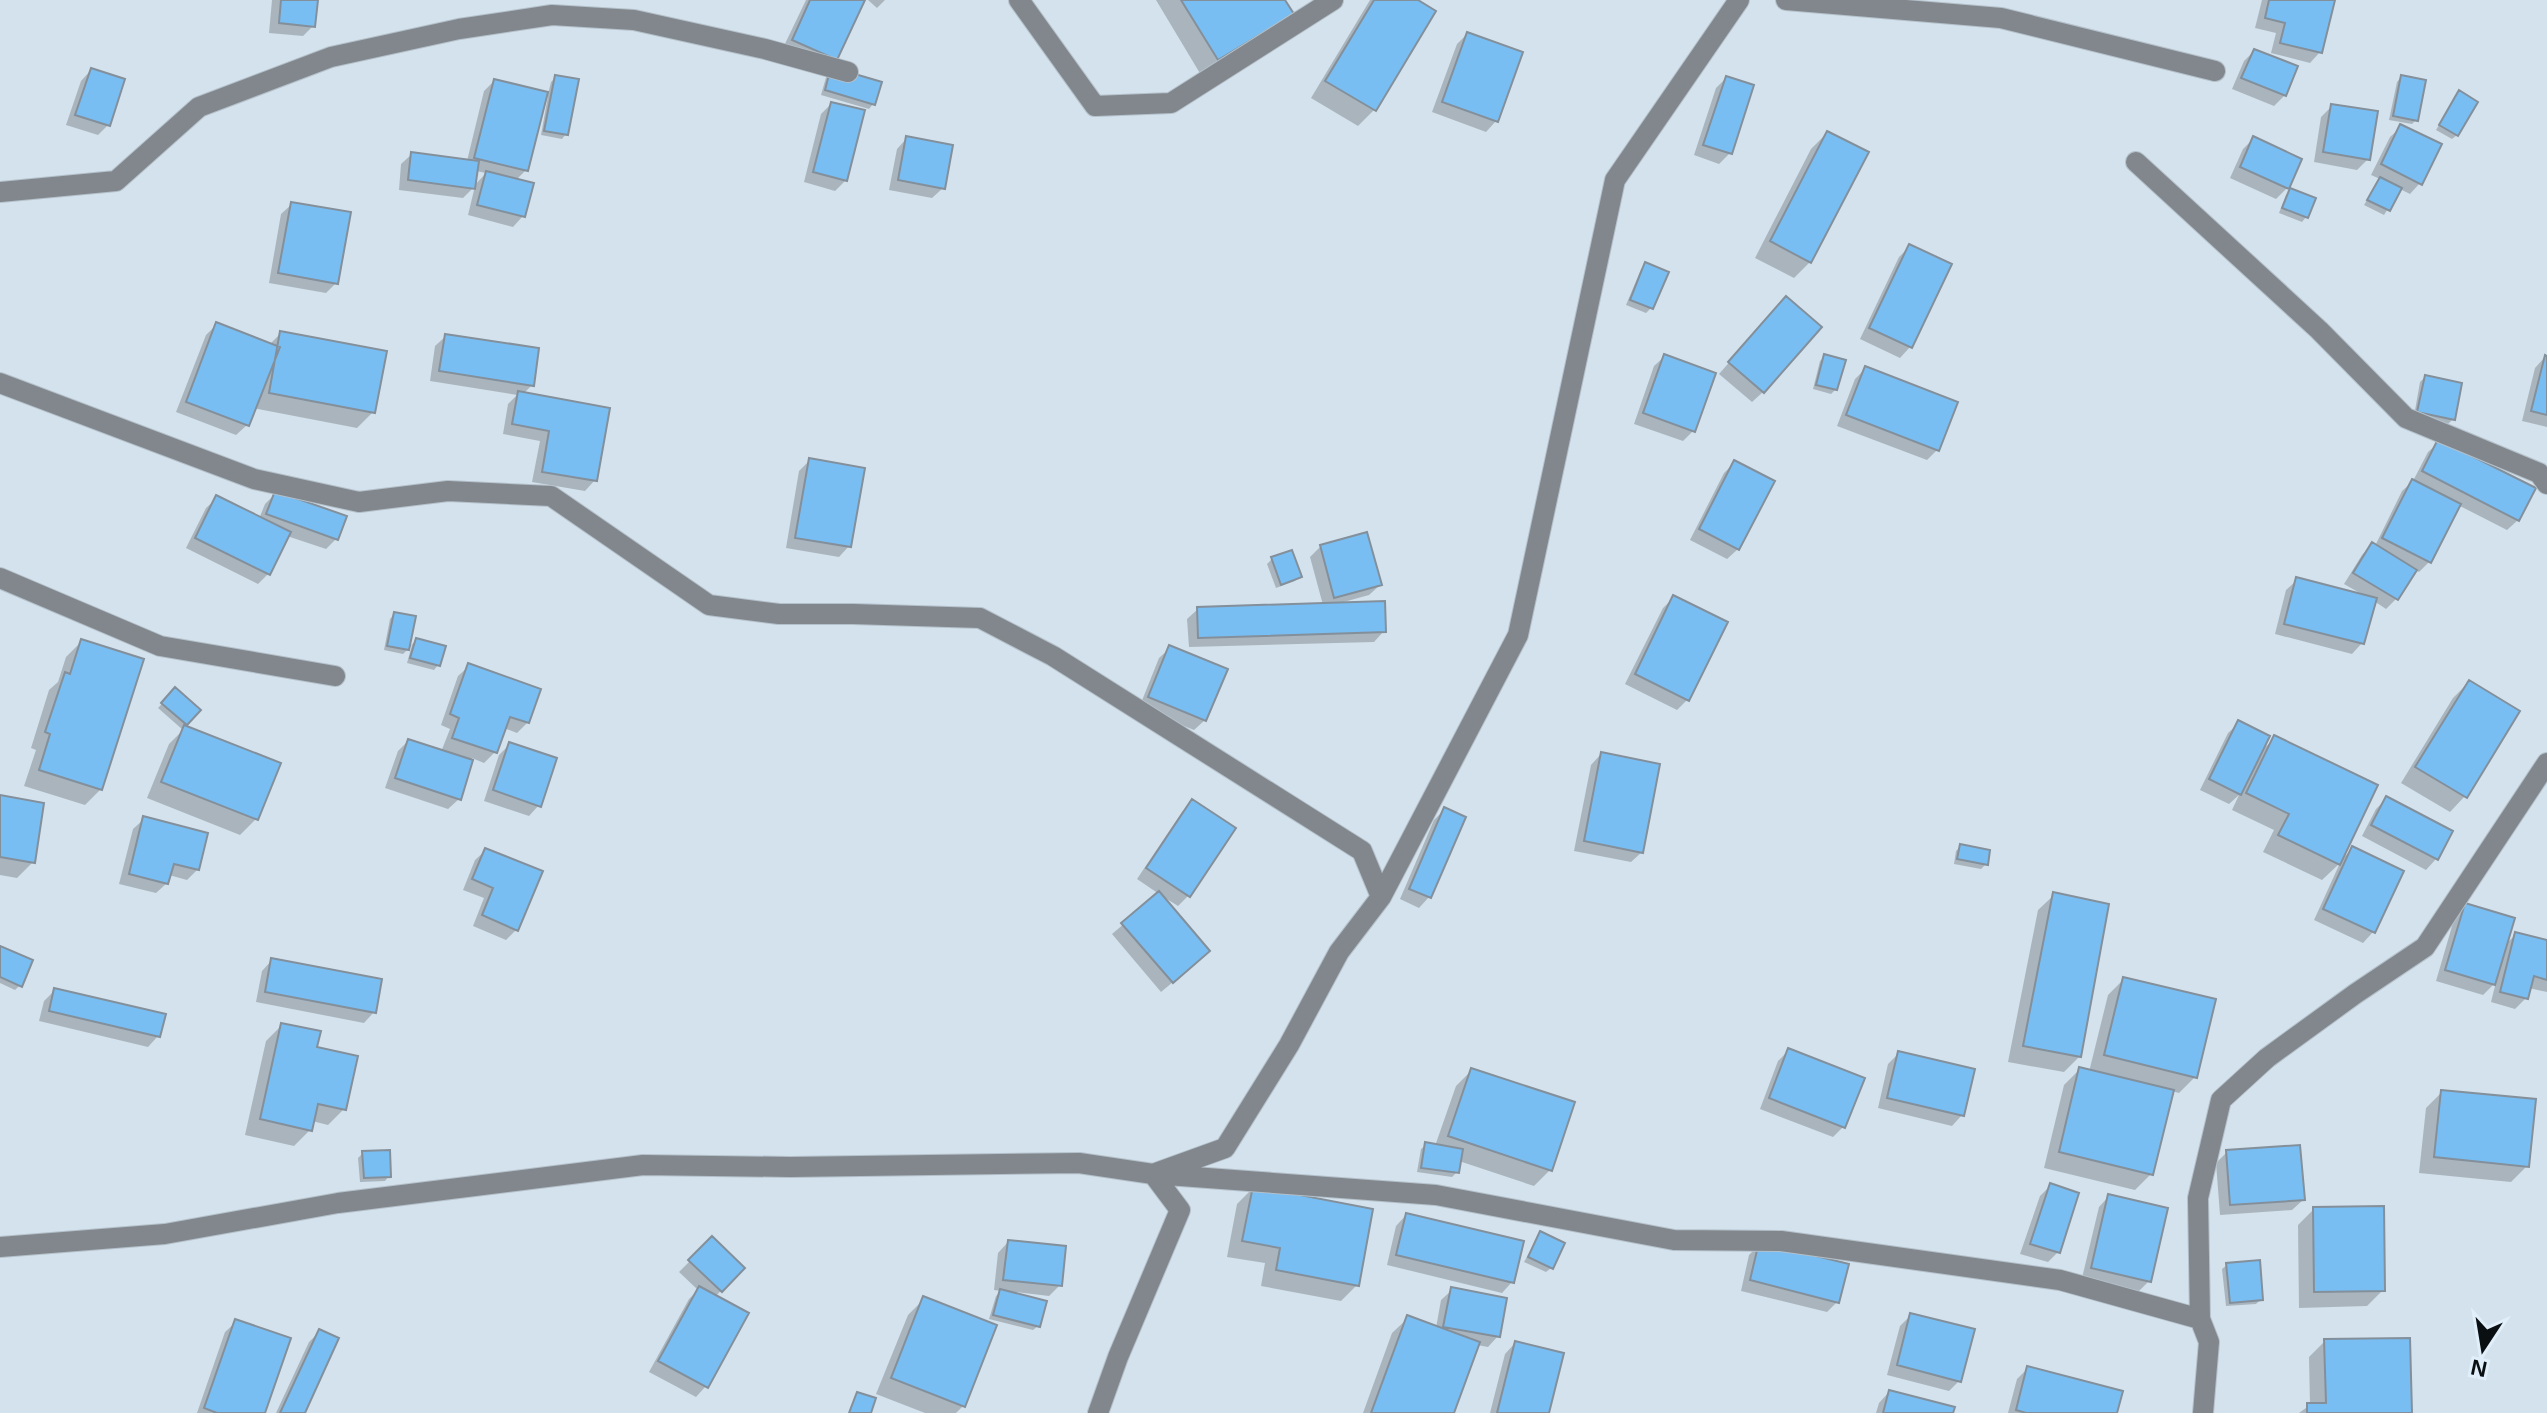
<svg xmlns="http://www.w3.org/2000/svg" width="2547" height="1413" font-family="Helvetica,sans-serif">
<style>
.shadow{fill:#0003;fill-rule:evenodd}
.building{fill:#79bef3;stroke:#83909b;stroke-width:2}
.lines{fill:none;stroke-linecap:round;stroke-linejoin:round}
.minor-casing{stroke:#b4c0ca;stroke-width:22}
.minor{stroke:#81878c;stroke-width:20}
</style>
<rect width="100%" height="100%" fill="#d4e2ed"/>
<path class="shadow" d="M272 0H316L313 26 303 36 269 33Z
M806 0H862L825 70 782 50Z
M868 0H885L877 8Z
M1156 0H1283L1291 14 1201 75Z
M1370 0H1414L1434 12 1374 110 1358 126 1311 98Z
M2262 0H2333L2320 52 2310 63 2271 53 2276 33 2255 28Z
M1467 34 1496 121 1486 132 1432 112 1457 44Z
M2254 51 2285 95 2274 106 2232 89 2244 61Z
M91 70 108 125 98 135 66 125 81 81Z
M827 74 873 104 869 109 821 95Z
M556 77 566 134 562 139 541 135 548 96 545 95 526 170 515 181 523 216 513 227 468 215 475 186 463 198 399 190 401 164 412 154 467 161 484 91 494 81 548 94 551 82ZM476 171 486 173 474 186Z
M2401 77 2416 120 2412 124 2389 120 2397 82Z
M1726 78 1730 153 1719 164 1694 155 1716 88Z
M2455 98 2457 135 2452 139 2436 130Z
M831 104 846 180 835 191 804 182 821 114Z
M2332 106 2368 159 2357 170 2314 162 2321 117Z
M2401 127 2420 183 2410 194 2400 189 2384 215 2364 205 2380 179 2371 175 2390 137Z
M1827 133 1810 262 1794 278 1755 258 1811 149Z
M907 138 943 188 932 198 889 190 897 149Z
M2254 138 2300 160 2287 188 2276 199 2230 178 2243 149Z
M2291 190 2306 217 2302 222 2279 213 2286 195Z
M292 204 336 283 326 293 269 283 281 214Z
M1910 246 1949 265 1910 347 1900 358 1860 339 1899 257Z
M1646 264 1651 308 1646 313 1626 305 1641 269Z
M1776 309 1763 392 1752 402 1719 374Z
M216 325 269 345 281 333 373 412 357 428 253 408 247 425 236 435 176 412 206 335Z
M446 336 532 385 523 394 595 480 585 491 532 482 540 441 503 434 508 404 517 395 430 381 435 346Z
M1665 356 1693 431 1683 441 1634 424 1654 366Z
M1825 356 1836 389 1831 394 1813 389 1820 361Z
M2545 357 2547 358V427L2522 421 2535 368Z
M1866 368 1937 450 1927 460 1837 426 1855 379Z
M2425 377 2453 419 2448 424 2414 416 2420 382Z
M2439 442 2518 520 2507 530 2458 505 2429 562 2419 572 2415 570 2397 598 2386 609 2374 601 2362 643 2352 654 2275 634 2286 590 2297 580 2365 596 2344 584 2362 555 2372 544 2375 546 2402 491 2413 481 2428 452Z
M810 460 849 546 839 557 786 548 799 471Z
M1734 463 1738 549 1727 559 1690 540 1724 473Z
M276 493 336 539 326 549 287 536 268 574 258 584 186 548 206 508 217 498 259 519 265 504Z
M1321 546 1380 585 1369 595 1340 603 1384 631 1374 642 1189 647 1187 619 1198 609 1323 605 1310 557Z
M1272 559 1299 576 1295 581 1276 588 1267 564Z
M1674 597 1688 699 1677 710 1625 684 1663 608Z
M394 614 408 649 416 640 438 665 434 670 407 663 412 645 403 654 384 650 390 619Z
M82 641 101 789 85 805 24 786 36 750 31 748 49 690 58 682 66 657Z
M1170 648 1205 720 1194 730 1139 708 1159 658Z
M469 666 528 722 517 733 504 728 495 752 484 763 472 758 459 799 448 809 385 788 398 751 408 741 441 752 450 729 441 725 458 676Z
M2469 682 2465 796 2450 812 2401 783 2453 698Z
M175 690 198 710 183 727 279 765 256 819 240 835 147 798 169 744 183 730 158 708Z
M2239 723 2262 750 2275 738 2341 860 2352 849 2401 872 2373 932 2363 943 2314 920 2340 863 2322 880 2263 852 2274 830 2232 810 2239 795 2229 804 2200 790 2228 733Z
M509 745 539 805 529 816 484 801 499 755Z
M1601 754 1642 852 1631 862 1574 851 1591 765Z
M0 797 33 862 17 878 0 875Z
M2387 798 2436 859 2426 870 2362 836 2376 809Z
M1192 801 1188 896 1178 906 1162 896 1197 962 1161 992 1112 934 1159 894 1137 879 1182 812Z
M1444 810 1429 897 1419 908 1400 899 1434 820Z
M144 819 198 869 187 880 169 875 167 883 156 893 119 884 133 829Z
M1960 847 1986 864 1981 869 1954 864 1956 851Z
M486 850 516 930 506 940 473 926 484 898 463 890 475 860Z
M2054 895 2080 1056 2064 1072 2008 1062 2038 910Z
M2465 905 2505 945 2516 934 2547 942V992L2529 988 2526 998 2515 1009 2491 1002 2496 982 2483 995 2436 981 2455 916Z
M0 948 20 985 15 990 0 983Z
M272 960 374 1012 364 1023 256 1002 262 971Z
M2124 979 2195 1077 2179 1093 2172 1091 2151 1174 2135 1190 2044 1168 2064 1085 2080 1069 2089 1072 2108 995Z
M55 990 158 1036 148 1047 39 1021 44 1001Z
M282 1025 315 1049 344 1109 328 1125 312 1121 310 1130 294 1146 245 1135 266 1041Z
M1789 1050 1844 1126 1833 1137 1760 1109 1778 1061Z
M1899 1053 1962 1115 1952 1126 1878 1108 1888 1064Z
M1472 1070 1550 1170 1534 1186 1459 1161 1457 1172 1452 1177 1417 1172 1421 1149 1426 1145 1435 1146 1456 1086Z
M2442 1092 2527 1166 2511 1182 2419 1173 2426 1108Z
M2227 1152 2303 1200 2292 1210 2220 1215 2216 1163Z
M363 1153 389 1176 385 1181 360 1182 358 1158Z
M2050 1186 2058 1252 2048 1262 2020 1254 2040 1196Z
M1253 1188 1357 1285 1341 1301 1261 1286 1265 1263 1227 1257 1237 1204Z
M2109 1196 2149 1281 2138 1292 2082 1278 2099 1207Z
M2314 1209 2383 1290 2367 1306 2299 1308 2298 1225Z
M1406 1215 1512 1282 1502 1293 1387 1265 1396 1226Z
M1540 1234 1551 1268 1546 1272 1524 1262Z
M712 1239 742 1268 715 1297 706 1386 696 1397 649 1372 689 1299 698 1290 679 1272Z
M1008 1242 1060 1285 1049 1296 1016 1292 1038 1326 1033 1330 989 1319 996 1296 1001 1291 994 1290 998 1253Z
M1760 1244 1837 1302 1827 1312 1741 1291 1749 1255Z
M2227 1265 2261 1299 2256 1304 2226 1306 2222 1269Z
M1452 1290 1498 1336 1488 1347 1477 1345 1452 1413H1363L1392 1333 1408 1318 1436 1328 1441 1300Z
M924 1299 963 1406 956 1413H925L876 1394 908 1315Z
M1911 1315 1959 1381 1949 1391 1887 1375 1900 1326Z
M236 1322 262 1413H197L225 1332Z
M319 1332 303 1413H276L309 1342Z
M2325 1341 2410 1413H2299L2310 1405 2309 1357Z
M1515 1343 1547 1413H1490L1505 1354Z
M2028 1368 2115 1413H2008L2017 1379Z
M1889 1392 1951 1413H1876L1879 1403Z"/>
<path class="building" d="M281 0H318L315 27 279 23Z
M810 0H865L837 60 792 40Z
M1181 0H1285L1294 14 1218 60Z
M1374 0H1418L1436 11 1376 111 1325 81Z
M2269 0H2335L2322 53 2280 43 2285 23 2265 18Z
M1467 32 1523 52 1498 122 1442 102Z
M2254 49 2298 66 2286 96 2241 78Z
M831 67 882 82 875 105 825 90Z
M91 68 125 79 110 126 75 115Z
M555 75 579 79 568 135 544 131Z
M2401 75 2426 80 2418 121 2393 116Z
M1726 76 1754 85 1732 154 1703 145Z
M494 79 548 92 528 171 474 158Z
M2459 90 2478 102 2458 136 2439 125Z
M831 102 865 110 847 181 813 172Z
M2331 104 2378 111 2370 160 2323 152Z
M2400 124 2442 144 2422 185 2381 164Z
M1827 131 1869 152 1811 263 1770 241Z
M906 136 953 145 945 189 898 180Z
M2253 136 2302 159 2289 189 2240 167Z
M411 152 479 161 475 189 408 180Z
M486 171 534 183 525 217 477 205Z
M2380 177 2402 188 2390 211 2367 200Z
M2290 188 2316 198 2308 218 2282 208Z
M291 202 351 212 338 284 278 273Z
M1909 244 1952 264 1912 348 1869 328Z
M1645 262 1669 272 1653 309 1630 300Z
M1786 296 1822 327 1764 393 1728 362Z
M216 322 280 347 249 426 186 402Z
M280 331 387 351 375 413 269 393Z
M445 334 539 348 534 386 439 371Z
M1664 354 1716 373 1695 432 1643 413Z
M1824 354 1846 360 1837 390 1816 385Z
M2545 355 2547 356V415L2531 411Z
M1865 366 1958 402 1939 451 1846 415Z
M2425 375 2462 383 2455 420 2417 412Z
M518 391 610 408 597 481 542 472 549 431 512 424Z
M2438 439 2536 488 2519 521 2422 471Z
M809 458 865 468 851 547 795 538Z
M1734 460 1775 481 1739 550 1699 529Z
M2412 479 2461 504 2431 563 2382 538Z
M275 491 347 516 338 540 266 514Z
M216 495 291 532 270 575 195 538Z
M1367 532 1382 585 1334 598 1320 545Z
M2372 542 2417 570 2398 600 2353 573Z
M1292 550 1302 577 1281 585 1271 557Z
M2296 577 2377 598 2364 644 2284 624Z
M1673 595 1728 622 1689 701 1635 674Z
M1385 601 1386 632 1198 638 1197 607Z
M394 612 416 616 409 650 387 646Z
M416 638 446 646 440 666 410 658Z
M81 639 144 659 102 790 39 770 50 734 45 732 65 672 70 674Z
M1169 645 1228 669 1206 721 1148 697Z
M468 663 541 689 529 723 510 717 497 753 452 738 459 718 450 714Z
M2469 680 2520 711 2467 798 2415 767Z
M175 687 201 710 187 725 161 703Z
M2238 720 2270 736 2241 795 2209 779Z
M184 725 281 763 258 820 161 782Z
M2274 735 2378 785 2340 865 2278 835 2289 814 2246 793Z
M408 739 473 760 461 800 395 778Z
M509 742 557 758 541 807 493 790Z
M1601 752 1660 764 1643 853 1584 841Z
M0 795 44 803 35 863 0 857Z
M2386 796 2453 831 2438 860 2371 825Z
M1192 799 1236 828 1190 897 1146 868Z
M1444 807 1466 817 1431 898 1409 889Z
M143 816 208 833 199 870 174 864 168 884 129 874Z
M1960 844 1990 850 1988 865 1957 859Z
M2352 846 2404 871 2375 933 2323 909Z
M485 848 543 871 518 931 482 915 493 888 472 879Z
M1159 891 1210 951 1173 983 1121 923Z
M2053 892 2109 904 2081 1057 2023 1046Z
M2465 903 2515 918 2495 985 2445 970Z
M2515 932 2547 940V980L2534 976 2528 999 2500 992Z
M0 946 33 960 22 987 0 977Z
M271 958 382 979 376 1013 265 992Z
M2123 977 2216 999 2197 1078 2104 1055Z
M54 988 166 1014 160 1037 49 1011Z
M281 1023 321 1031 317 1047 358 1056 346 1110 318 1104 312 1131 260 1119Z
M1788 1048 1865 1078 1845 1128 1769 1098Z
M1898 1051 1975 1069 1964 1116 1887 1098Z
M2079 1067 2174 1090 2153 1175 2059 1152Z
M1471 1068 1575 1102 1552 1171 1448 1136Z
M2441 1090 2536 1099 2529 1167 2434 1157Z
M1425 1142 1463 1149 1459 1173 1421 1168Z
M2300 1145 2305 1200 2230 1205 2226 1150Z
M390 1150 391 1177 364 1178 362 1151Z
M2050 1183 2079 1193 2060 1253 2030 1244Z
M1253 1186 1373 1209 1359 1286 1276 1270 1280 1248 1242 1241Z
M2108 1194 2168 1208 2151 1282 2091 1268Z
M2384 1206 2385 1291 2314 1292 2313 1207Z
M1406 1213 1524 1241 1514 1283 1396 1255Z
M1540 1231 1565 1243 1553 1269 1528 1257Z
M712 1236 745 1268 722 1292 688 1260Z
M1008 1240 1066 1246 1062 1286 1003 1280Z
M1759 1242 1849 1264 1839 1303 1750 1280Z
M2260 1260 2263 1300 2230 1303 2226 1263Z
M699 1286 749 1313 708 1388 658 1361Z
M1451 1287 1507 1298 1500 1337 1443 1327Z
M1000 1289 1047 1301 1040 1327 993 1315Z
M923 1296 997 1325 965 1407 891 1378Z
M1910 1313 1975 1329 1961 1382 1897 1365Z
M1407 1315 1480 1342 1454 1413H1371Z
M235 1319 291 1338 265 1413H217L204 1408Z
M319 1329 339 1338 305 1413H280Z
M2410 1338 2412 1413H2307V1403H2326L2324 1339Z
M1515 1341 1564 1353 1549 1413H1497Z
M2027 1366 2123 1391 2117 1413H2026L2016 1410Z
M1889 1390 1955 1407 1953 1413H1883Z
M857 1392 876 1398 871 1413H849Z"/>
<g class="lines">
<defs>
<path id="minor" d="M1019 0 1095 106 1171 103 1333 0
M1786 0 2001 18 2215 71
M2136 162 2319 330 2406 418 2539 473 2547 484
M0 192 116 181 199 107 331 57 459 29 552 15 634 20 765 49 848 72
M0 383 254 479 359 502 448 491 551 496 709 605 779 614H853L980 618 1053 656 1362 851 1381 897
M0 578 160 646 335 676
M0 1247 165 1234 338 1203 643 1165 790 1167 1079 1163 1153 1174 1436 1195 1674 1240 1781 1241 2060 1280 2200 1319
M1098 1413 1118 1357 1180 1210 1153 1174 1225 1148 1289 1045 1339 952 1381 897 1518 635 1615 180 1739 0
M2203 1413 2209 1342 2200 1319 2198 1198 2221 1100 2267 1058 2355 994 2425 947 2547 763"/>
</defs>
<use href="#minor" class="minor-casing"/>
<use href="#minor" class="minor"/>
</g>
<g transform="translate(2483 1349) rotate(192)" stroke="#e1effb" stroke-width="6" paint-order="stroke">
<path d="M0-6L14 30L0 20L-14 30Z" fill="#0a0f12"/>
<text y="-12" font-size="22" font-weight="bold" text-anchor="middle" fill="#0a0f12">N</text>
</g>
</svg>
